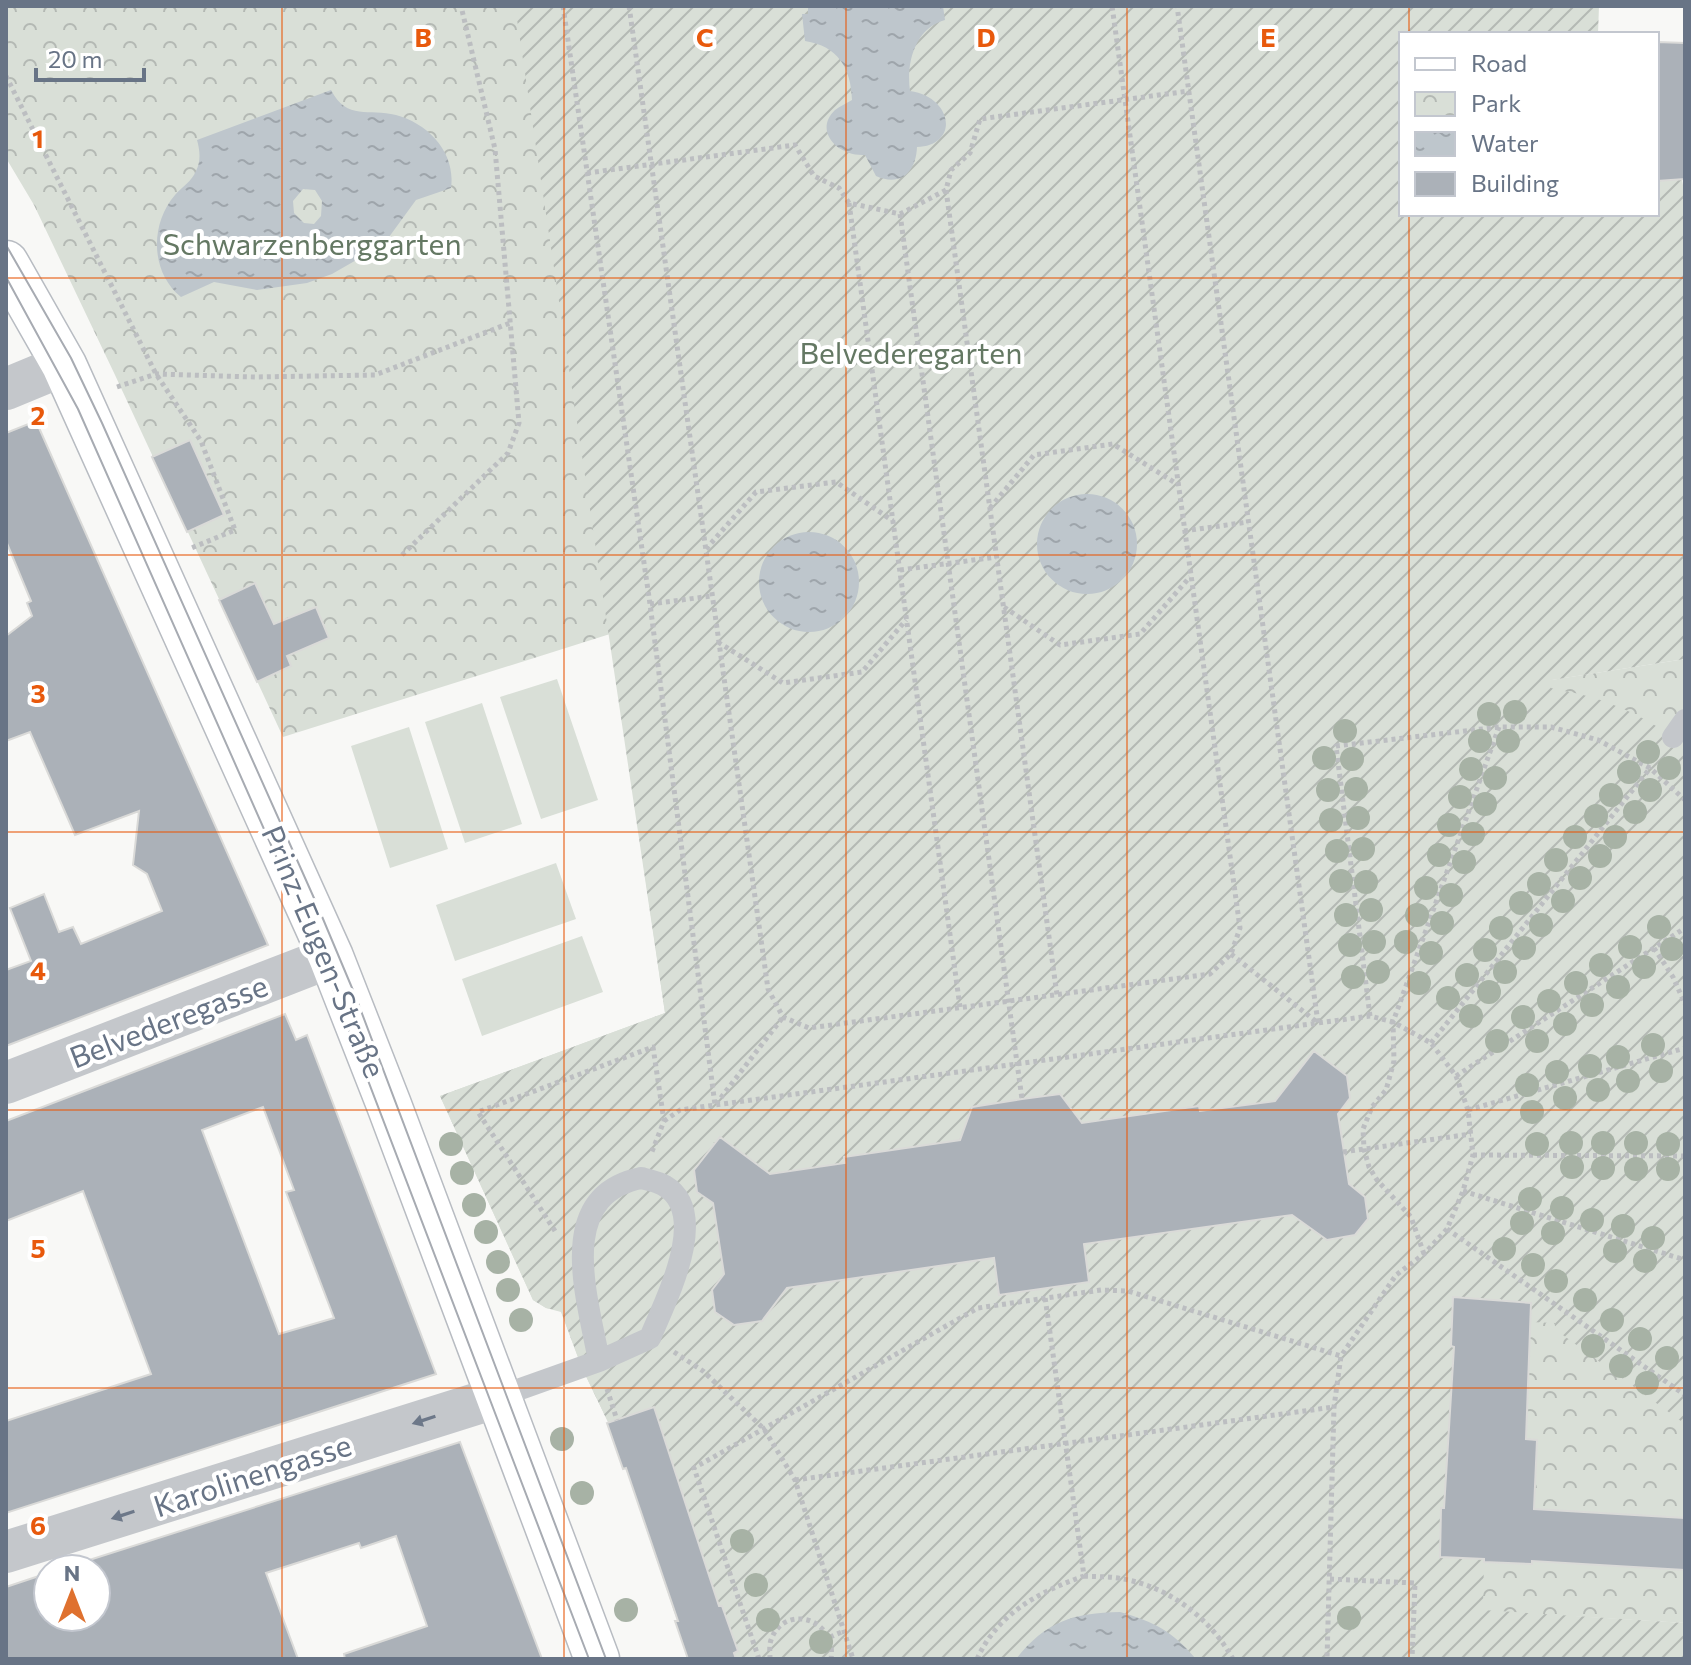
<svg xmlns="http://www.w3.org/2000/svg" width="1691" height="1665" font-family="Commissioner,sans-serif">
<style>
.park{fill:url(#park-crowns)}
.garden{fill:url(#garden-furrows);fill-rule:evenodd}
.pitch{fill:#d9dfd7}
.water{fill:url(#water-ripples);fill-rule:evenodd}
.building{fill:#abb1b8;stroke:#dadad8;stroke-width:2;fill-rule:evenodd}
.lines{fill:none;stroke-linecap:round;stroke-linejoin:round}
.secondary-casing{stroke:#b8bcc2;stroke-width:47}
.path{stroke:#bcbec1;stroke-width:5;stroke-dasharray:4 4;stroke-linecap:butt}
.lane{stroke:#c4c7cb;stroke-width:22}
.street{stroke:#c4c7cb;stroke-width:42}
.secondary{stroke:#fff;stroke-width:44}
.tram{stroke:#a7abb2;stroke-width:2}
.tree{fill:#a7b2a5}
.oneway{fill:#6d7889}
.grid{fill:none;stroke:#e8590c;stroke-width:2;stroke-opacity:0.55}
.labels{text-anchor:middle;dominant-baseline:central;stroke-width:8;stroke-linejoin:round;paint-order:stroke}
.park-label{font-size:30px;fill:#647863;stroke:#fff}
.street-label{font-size:30px;fill:#687486;stroke:#fff}
.grid-label{font-size:26px;text-anchor:middle;font-weight:bold;fill:#e8590c;stroke:#fff;stroke-width:8;stroke-linejoin:round;paint-order:stroke}
</style>
<defs>
<pattern id="park-crowns" width="20" height="18" patternUnits="userSpaceOnUse" patternTransform="scale(2)"><rect width="20" height="18" fill="#d9dfd7"/><path d="M2 6a3 3 0 1 1 6 0M12 15a3 3 0 1 1 6 0" fill="none" stroke="#b4b9b4"/></pattern>
<pattern id="garden-furrows" width="10" height="10" patternUnits="userSpaceOnUse" patternTransform="scale(2)"><rect width="10" height="10" fill="#d9dfd7"/><path d="M-1 1l2-2M0 10L10 0M9 11l2-2" fill="none" stroke="#b4b9b4"/></pattern>
<pattern id="water-ripples" width="26" height="14" patternUnits="userSpaceOnUse" patternTransform="scale(2)"><rect width="26" height="14" fill="#bec6cc"/><path d="M2 4q2-2 4 0t4 0M15 11q2-2 4 0t4 0" fill="none" stroke="#9ea5ab"/></pattern>
</defs>
<rect width="100%" height="100%" fill="#f8f8f6"/>
<path class="park" d="M6 6H1211L1551 680 1685 659V1623L1483 1611 1480 1659H688L675 1621 677 1620 626 1469H623L608 1422 582 1368 561 1312 546 1308 533 1300 440 1096 665 1013 610 634 283 737 115 375 34 205 6 158Z"/>
<path class="garden" d="M515 6H1599L1598 34H1401V214H1657V181L1682 179 1685 197V659L1552 680 1551 688C1561 691 1572 692 1583 695 1619 704 1656 723 1685 746V1424L1556 1330 1555 1323 1530 1322 1502 1303 1501 1299 1454 1297 1451 1346 1454 1347 1444 1508 1441 1509 1440 1556 1484 1559 1483 1610 1685 1623V1659H736L734 1653 737 1651 719 1606 654 1407 608 1422 582 1368 561 1311 546 1308 533 1300 440 1096 665 1013ZM1324 1054 1326 1063H1329L1347 1077 1350 1098 1338 1114 1349 1184 1368 1219 1355 1235 1327 1240 1306 1213 1084 1244 1088 1274 1086 1282 994 1258 773 1290 762 1321 734 1325 715 1312 712 1290 724 1274 713 1203 697 1192 694 1170 711 1152 710 1143 730 1140 732 1149 755 1176 845 1163 960 1140 972 1107 1060 1094 1083 1123 1199 1106 1200 1111 1289 1099 1288 1084 1304 1067V1058Z"/>
<path class="pitch" d="M557 679 598 800 541 819 500 697Z
M482 703 522 824 465 843 425 722Z
M409 727 448 849 390 868 351 746Z
M556 863 576 919 455 961 436 905Z
M582 936 603 992 482 1036 462 979Z"/>
<path class="water" d="M808 6H943L945 20C915 28 906 63 910 91 953 97 960 145 917 147 916 172 901 187 876 176L865 155C838 157 813 131 835 110 840 106 847 103 852 100 851 68 838 46 805 41L802 14H808Z
M331 90C347 121 369 108 396 115 429 124 456 153 451 188L416 200 389 237 372 251 332 274 307 283 257 290 214 282 181 297C150 272 150 224 175 195 182 187 192 181 196 171 201 161 200 151 197 140ZM303 189 315 190 322 201 321 216 314 224 304 223 294 213 293 201Z
M1037 544a50 50 0 1 1 100 0a50 50 0 1 1-100 0Z
M759 582a50 50 0 1 1 100 0a50 50 0 1 1-100 0Z
M1120 1612C1155 1622 1172 1631 1196 1659H1016C1046 1621 1073 1613 1120 1612Z"/>
<path class="building" d="M1657 42 1685 43V179L1657 181Z
M36 421 268 945 6 1046V970L31 961 10 908 44 894 59 932 73 927 81 944 162 911 147 874 133 865 139 811 75 835 30 732 6 741V636L32 616 27 603 31 601 6 541V433Z
M190 440 224 515 187 532 152 457Z
M255 583 274 624 316 607 329 638 287 656 291 666 257 682 219 600Z
M285 1014 296 1040 307 1035 436 1374 6 1513V1421L151 1374 83 1191 6 1221V1121ZM263 1107 294 1190 286 1192 334 1318 279 1334 202 1130Z
M1314 1051 1347 1076 1350 1098 1338 1114 1349 1184 1365 1197 1368 1219 1355 1235 1327 1240 1292 1215 1084 1244 1089 1282 999 1295 994 1258 787 1288 762 1321 734 1325 715 1312 712 1290 724 1274 713 1203 697 1192 694 1170 720 1137 770 1174 845 1163 844 1157 960 1140 972 1107 1022 1099 1060 1094 1082 1123 1199 1106 1200 1111 1275 1101Z
M1453 1297 1531 1303 1526 1439 1537 1440 1534 1509 1685 1518V1570L1532 1561V1564L1484 1562V1559L1440 1557 1441 1508H1444L1454 1347 1451 1346Z
M654 1407 719 1606H722L738 1651 734 1653 736 1659H688L675 1621H678L626 1468 623 1469 607 1423Z
M460 1442 542 1659H345L344 1654 427 1626 396 1536 361 1548 359 1543 266 1573 298 1659H6V1587L48 1573V1617H96V1569H61Z"/>
<g class="lines">
<defs>
<path id="secondary" d="M6 263 64 365 331 957 389 1105 597 1659"/>
</defs>
<use href="#secondary" class="secondary-casing"/>
<path class="path" d="M563 6 650 604 715 1105
M629 6 768 989 783 1017 809 1028 1210 974 1231 954 1240 928 1112 6
M6 76 156 374 201 441 235 530 189 549
M587 173 795 145 814 176 839 188 849 203 900 214 946 190 951 170 970 153 980 119 1189 91
M946 190 1057 995
M849 203 960 1007
M900 214 1022 1099
M117 387 156 374 255 377 375 375 510 323
M990 508 1034 455 1113 444 1177 484
M1184 531 1248 522
M706 549 756 492 836 482 893 521
M402 555 508 453 519 423 495 149 461 6
M900 570 996 557
M650 604 712 596
M1004 607 1060 645 1140 634 1190 577
M718 642 783 683 862 672 906 620
M1654 948 1673 977 1685 1004
M1231 954 1318 1023 1370 1016 1393 1022 1431 1043 1456 1076 1468 1110 1473 1155 1463 1191 1447 1229 1424 1254 1396 1275 1341 1356 1334 1407 1327 1659
M1370 1016 1336 746 1499 727H1551L1598 740 1650 768 1685 800
M1431 1043 1651 767
M1456 1076 1685 928
M716 1104 783 1017
M1468 1110 1685 1048
M664 1121 680 1110 715 1105 1318 1023 1177 6
M1343 1152 1471 1134
M1473 1155 1685 1156
M1463 1191 1685 1260
M1447 1229 1685 1395
M555 1231 478 1112 653 1047 664 1121 651 1154
M1424 1254 1411 1217 1377 1180 1369 1167 1364 1149 1363 1129 1372 1107 1386 1090 1394 1061 1393 1022 1499 727
M674 1352 703 1371 764 1429 795 1480 853 1659
M607 1389 617 1420
M795 1480 1334 1407
M1084 1576C1097 1577 1110 1576 1123 1579 1169 1587 1210 1618 1233 1659
M1330 1579 1415 1583 1412 1659
M830 1637 844 1631
M759 1659 694 1468 978 1308 1101 1290 1128 1291 1341 1356
M770 1659C770 1653 769 1645 771 1640 784 1603 837 1618 831 1659
M977 1659C998 1613 1039 1592 1084 1576L1045 1297"/>
<path class="lane" d="M1673 737 1685 720
M641 1178C649 1180 659 1182 665 1186 711 1214 665 1301 650 1338L599 1361C588 1299 553 1196 641 1178Z
M498 1397 599 1361"/>
<path class="street" d="M6 389 64 365
M6 1083 331 957
M6 1552 498 1397"/>
<use href="#secondary" class="secondary"/>
<path class="tram" d="M6 245 71 358 102 423 318 907 355 995 606 1659
M6 277 78 409 322 960 589 1659"/>
</g>
<g class="tree">
<circle cx="1515" cy="712" r="12"/>
<circle cx="1489" cy="714" r="12"/>
<circle cx="1345" cy="731" r="12"/>
<circle cx="1480" cy="741" r="12"/>
<circle cx="1508" cy="741" r="12"/>
<circle cx="1648" cy="752" r="12"/>
<circle cx="1324" cy="758" r="12"/>
<circle cx="1352" cy="759" r="12"/>
<circle cx="1669" cy="768" r="12"/>
<circle cx="1471" cy="769" r="12"/>
<circle cx="1629" cy="772" r="12"/>
<circle cx="1495" cy="778" r="12"/>
<circle cx="1356" cy="789" r="12"/>
<circle cx="1328" cy="790" r="12"/>
<circle cx="1650" cy="790" r="12"/>
<circle cx="1611" cy="795" r="12"/>
<circle cx="1460" cy="797" r="12"/>
<circle cx="1485" cy="804" r="12"/>
<circle cx="1635" cy="812" r="12"/>
<circle cx="1596" cy="816" r="12"/>
<circle cx="1358" cy="818" r="12"/>
<circle cx="1331" cy="820" r="12"/>
<circle cx="1449" cy="825" r="12"/>
<circle cx="1473" cy="834" r="12"/>
<circle cx="1575" cy="837" r="12"/>
<circle cx="1615" cy="837" r="12"/>
<circle cx="1363" cy="849" r="12"/>
<circle cx="1337" cy="851" r="12"/>
<circle cx="1439" cy="855" r="12"/>
<circle cx="1600" cy="856" r="12"/>
<circle cx="1556" cy="860" r="12"/>
<circle cx="1464" cy="862" r="12"/>
<circle cx="1580" cy="878" r="12"/>
<circle cx="1341" cy="881" r="12"/>
<circle cx="1366" cy="882" r="12"/>
<circle cx="1539" cy="884" r="12"/>
<circle cx="1426" cy="888" r="12"/>
<circle cx="1451" cy="895" r="12"/>
<circle cx="1563" cy="901" r="12"/>
<circle cx="1521" cy="903" r="12"/>
<circle cx="1371" cy="910" r="12"/>
<circle cx="1346" cy="915" r="12"/>
<circle cx="1417" cy="915" r="12"/>
<circle cx="1442" cy="923" r="12"/>
<circle cx="1541" cy="925" r="12"/>
<circle cx="1659" cy="927" r="12"/>
<circle cx="1501" cy="928" r="12"/>
<circle cx="1374" cy="942" r="12"/>
<circle cx="1406" cy="942" r="12"/>
<circle cx="1350" cy="945" r="12"/>
<circle cx="1630" cy="947" r="12"/>
<circle cx="1524" cy="948" r="12"/>
<circle cx="1672" cy="949" r="12"/>
<circle cx="1485" cy="950" r="12"/>
<circle cx="1431" cy="953" r="12"/>
<circle cx="1601" cy="965" r="12"/>
<circle cx="1644" cy="967" r="12"/>
<circle cx="1378" cy="972" r="12"/>
<circle cx="1505" cy="972" r="12"/>
<circle cx="1467" cy="975" r="12"/>
<circle cx="1353" cy="977" r="12"/>
<circle cx="1419" cy="983" r="12"/>
<circle cx="1576" cy="983" r="12"/>
<circle cx="1618" cy="987" r="12"/>
<circle cx="1489" cy="992" r="12"/>
<circle cx="1448" cy="998" r="12"/>
<circle cx="1549" cy="1001" r="12"/>
<circle cx="1592" cy="1005" r="12"/>
<circle cx="1471" cy="1016" r="12"/>
<circle cx="1523" cy="1017" r="12"/>
<circle cx="1565" cy="1024" r="12"/>
<circle cx="1497" cy="1041" r="12"/>
<circle cx="1537" cy="1041" r="12"/>
<circle cx="1653" cy="1045" r="12"/>
<circle cx="1618" cy="1057" r="12"/>
<circle cx="1590" cy="1066" r="12"/>
<circle cx="1661" cy="1071" r="12"/>
<circle cx="1557" cy="1072" r="12"/>
<circle cx="1628" cy="1081" r="12"/>
<circle cx="1527" cy="1085" r="12"/>
<circle cx="1598" cy="1090" r="12"/>
<circle cx="1565" cy="1098" r="12"/>
<circle cx="1532" cy="1112" r="12"/>
<circle cx="1571" cy="1143" r="12"/>
<circle cx="1603" cy="1143" r="12"/>
<circle cx="1636" cy="1143" r="12"/>
<circle cx="451" cy="1144" r="12"/>
<circle cx="1537" cy="1144" r="12"/>
<circle cx="1668" cy="1144" r="12"/>
<circle cx="1572" cy="1167" r="12"/>
<circle cx="1603" cy="1168" r="12"/>
<circle cx="1636" cy="1169" r="12"/>
<circle cx="1668" cy="1169" r="12"/>
<circle cx="462" cy="1173" r="12"/>
<circle cx="1530" cy="1199" r="12"/>
<circle cx="474" cy="1205" r="12"/>
<circle cx="1562" cy="1208" r="12"/>
<circle cx="1592" cy="1220" r="12"/>
<circle cx="1522" cy="1223" r="12"/>
<circle cx="1623" cy="1226" r="12"/>
<circle cx="486" cy="1232" r="12"/>
<circle cx="1553" cy="1233" r="12"/>
<circle cx="1653" cy="1238" r="12"/>
<circle cx="1504" cy="1249" r="12"/>
<circle cx="1615" cy="1251" r="12"/>
<circle cx="1645" cy="1261" r="12"/>
<circle cx="498" cy="1262" r="12"/>
<circle cx="1533" cy="1265" r="12"/>
<circle cx="1556" cy="1281" r="12"/>
<circle cx="508" cy="1290" r="12"/>
<circle cx="1585" cy="1300" r="12"/>
<circle cx="521" cy="1320" r="12"/>
<circle cx="1612" cy="1320" r="12"/>
<circle cx="1640" cy="1339" r="12"/>
<circle cx="1593" cy="1346" r="12"/>
<circle cx="1667" cy="1358" r="12"/>
<circle cx="1621" cy="1366" r="12"/>
<circle cx="1647" cy="1383" r="12"/>
<circle cx="562" cy="1439" r="12"/>
<circle cx="582" cy="1493" r="12"/>
<circle cx="742" cy="1541" r="12"/>
<circle cx="756" cy="1585" r="12"/>
<circle cx="626" cy="1610" r="12"/>
<circle cx="1349" cy="1618" r="12"/>
<circle cx="768" cy="1620" r="12"/>
<circle cx="821" cy="1642" r="12"/>
</g>
<defs><path id="oneway-solid" d="M-6-.8H1V-3.2L6.5 0L1 3.2V.8H-6Z" transform="scale(2)"/></defs>
<g class="oneway">
<use href="#oneway-solid" transform="translate(424 1420) rotate(162)"/>
<use href="#oneway-solid" transform="translate(123 1515) rotate(162)"/>
</g>
<path class="grid" d="M282 6V1659M564 6V1659M846 6V1659M1127 6V1659M1409 6V34M1409 214V1659M6 278H1685M6 555H1685M6 832H1685M6 1110H1685M6 1388H1685"/>
<g class="labels">
<g class="park-label">
<text x="312" y="242">Schwarzenberggarten</text>
<text x="911" y="351">Belvederegarten</text>
</g>
<g class="street-label">
<text transform="translate(325 951) rotate(67)">Prinz-Eugen-Straße</text>
<text transform="translate(168 1020) rotate(-21)">Belvederegasse</text>
<text transform="translate(252 1474) rotate(-18)">Karolinengasse</text>
</g>
</g>
<g class="grid-label">
<text x="423" y="47">B</text>
<text x="705" y="47">C</text>
<text x="986" y="47">D</text>
<text x="1268" y="47">E</text>
<text x="38" y="148">1</text>
<text x="38" y="425">2</text>
<text x="38" y="703">3</text>
<text x="38" y="980">4</text>
<text x="38" y="1258">5</text>
<text x="38" y="1535">6</text>
</g>
<rect width="1691" height="1665" fill="none" stroke="#687486" stroke-width="16"/>
<rect x="1399" y="32" width="260" height="184" fill="#ffffff" stroke="#c3c7cf" stroke-width="2"/>
<rect x="1415" y="58" width="40" height="12" fill="#ffffff" stroke="#c3c7cf" stroke-width="2"/>
<text x="1471" y="72" font-size="24" fill="#687486">Road</text>
<rect x="1415" y="92" width="40" height="24" fill="url(#park-crowns)" stroke="#c3c7cf" stroke-width="2"/>
<text x="1471" y="112" font-size="24" fill="#687486">Park</text>
<rect x="1415" y="132" width="40" height="24" fill="url(#water-ripples)" stroke="#c3c7cf" stroke-width="2"/>
<text x="1471" y="152" font-size="24" fill="#687486">Water</text>
<rect x="1415" y="172" width="40" height="24" fill="#abb1b8" stroke="#c3c7cf" stroke-width="2"/>
<text x="1471" y="192" font-size="24" fill="#687486">Building</text>
<g transform="translate(72 1593)"><circle r="38" fill="#ffffff" stroke="#c3c7cf" stroke-width="2"/>
<path d="M0-6L14 30L0 20L-14 30Z" fill="#df712f"/>
<text y="-12" font-size="22" font-weight="bold" text-anchor="middle" fill="#687486">N</text>
</g>
<path d="M36 68v12h108v-12" fill="none" stroke="#687486" stroke-width="4"/>
<text x="48" y="68" font-size="24" fill="#687486" stroke="#ffffff" stroke-width="6" paint-order="stroke">20 m</text>
</svg>
